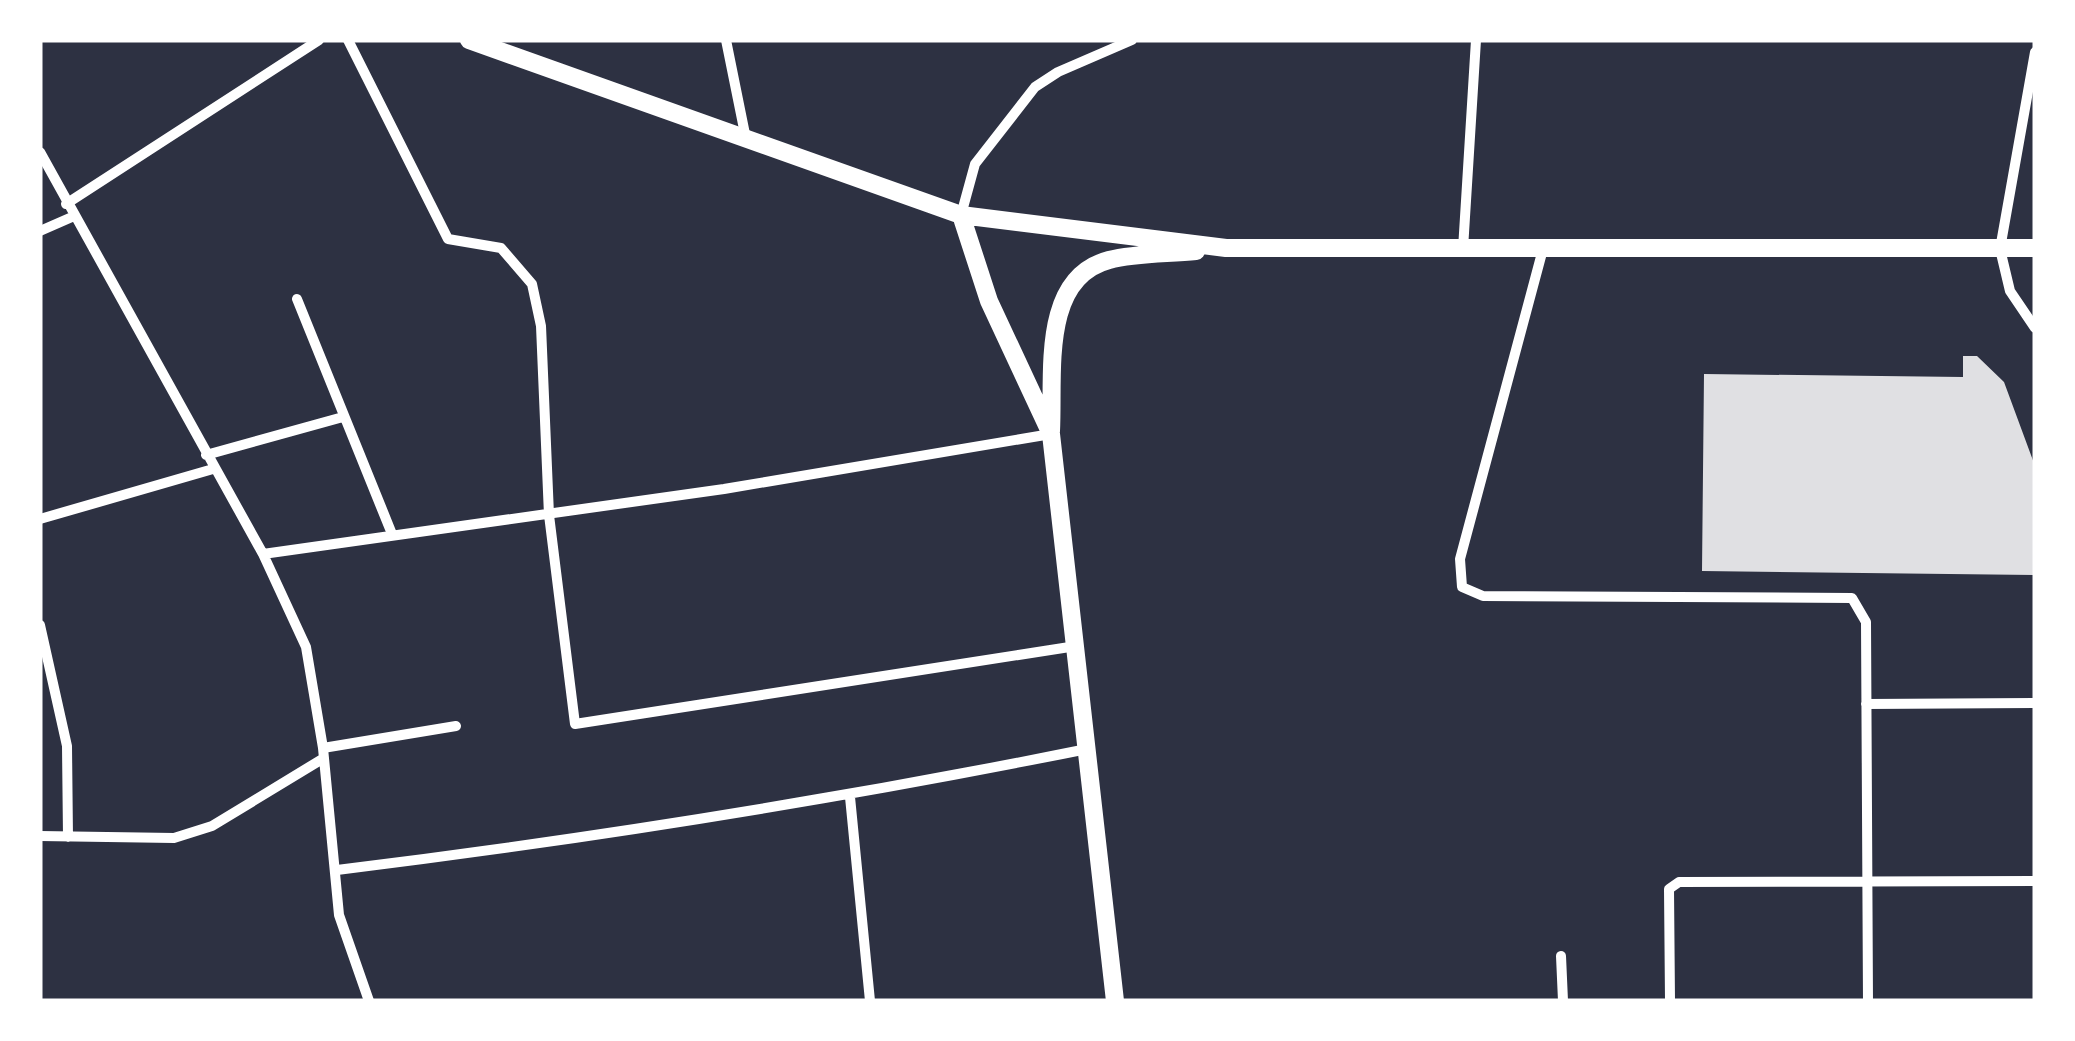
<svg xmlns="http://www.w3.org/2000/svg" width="2075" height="1041" font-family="'DejaVu Sans',sans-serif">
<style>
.building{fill:#e0e0e3}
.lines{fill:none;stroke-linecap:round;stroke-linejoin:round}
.minor{stroke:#fff;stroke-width:10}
.tertiary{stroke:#fff;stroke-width:18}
</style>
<rect width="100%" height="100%" fill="#2d3142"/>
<path class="building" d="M1963 356H1977L2004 382 2035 466V575L1702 571 1704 374 1963 377Z"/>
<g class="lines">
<path class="minor" d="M348 40 448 239 501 248 532 284 541 326 549 515 575 724 1076 646
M726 40 746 139
M2035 52 2000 249 2010 291 2035 328
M40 152 263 554 306 647 323 748 339 915 369 1001
M66 204 319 40
M961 215 975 164 1035 87 1058 72 1132 40
M40 231 72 217
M1463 249 1476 40
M1543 249 1460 559 1462 587 1483 596 1852 598 1866 622 1868 1001
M297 299 392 534
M206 455 343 417
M40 519 213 469
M263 554 724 489 1051 434
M40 625 67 746 68 837
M1866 704 2035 703
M323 748 456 726
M850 797 870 1001
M40 836 174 838 212 826 324 758
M337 870C589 839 839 799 1087 749
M1561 956 1563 1001
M1670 1001 1669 889 1679 882 2035 881"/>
<path class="tertiary" d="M469 40 961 215 1226 248H2035
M961 215 989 301 1051 434 1115 1001
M1051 431C1054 374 1040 278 1109 260 1136 253 1168 254 1196 251"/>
</g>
<rect width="2075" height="1041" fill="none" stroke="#ffffff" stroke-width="85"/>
</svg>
